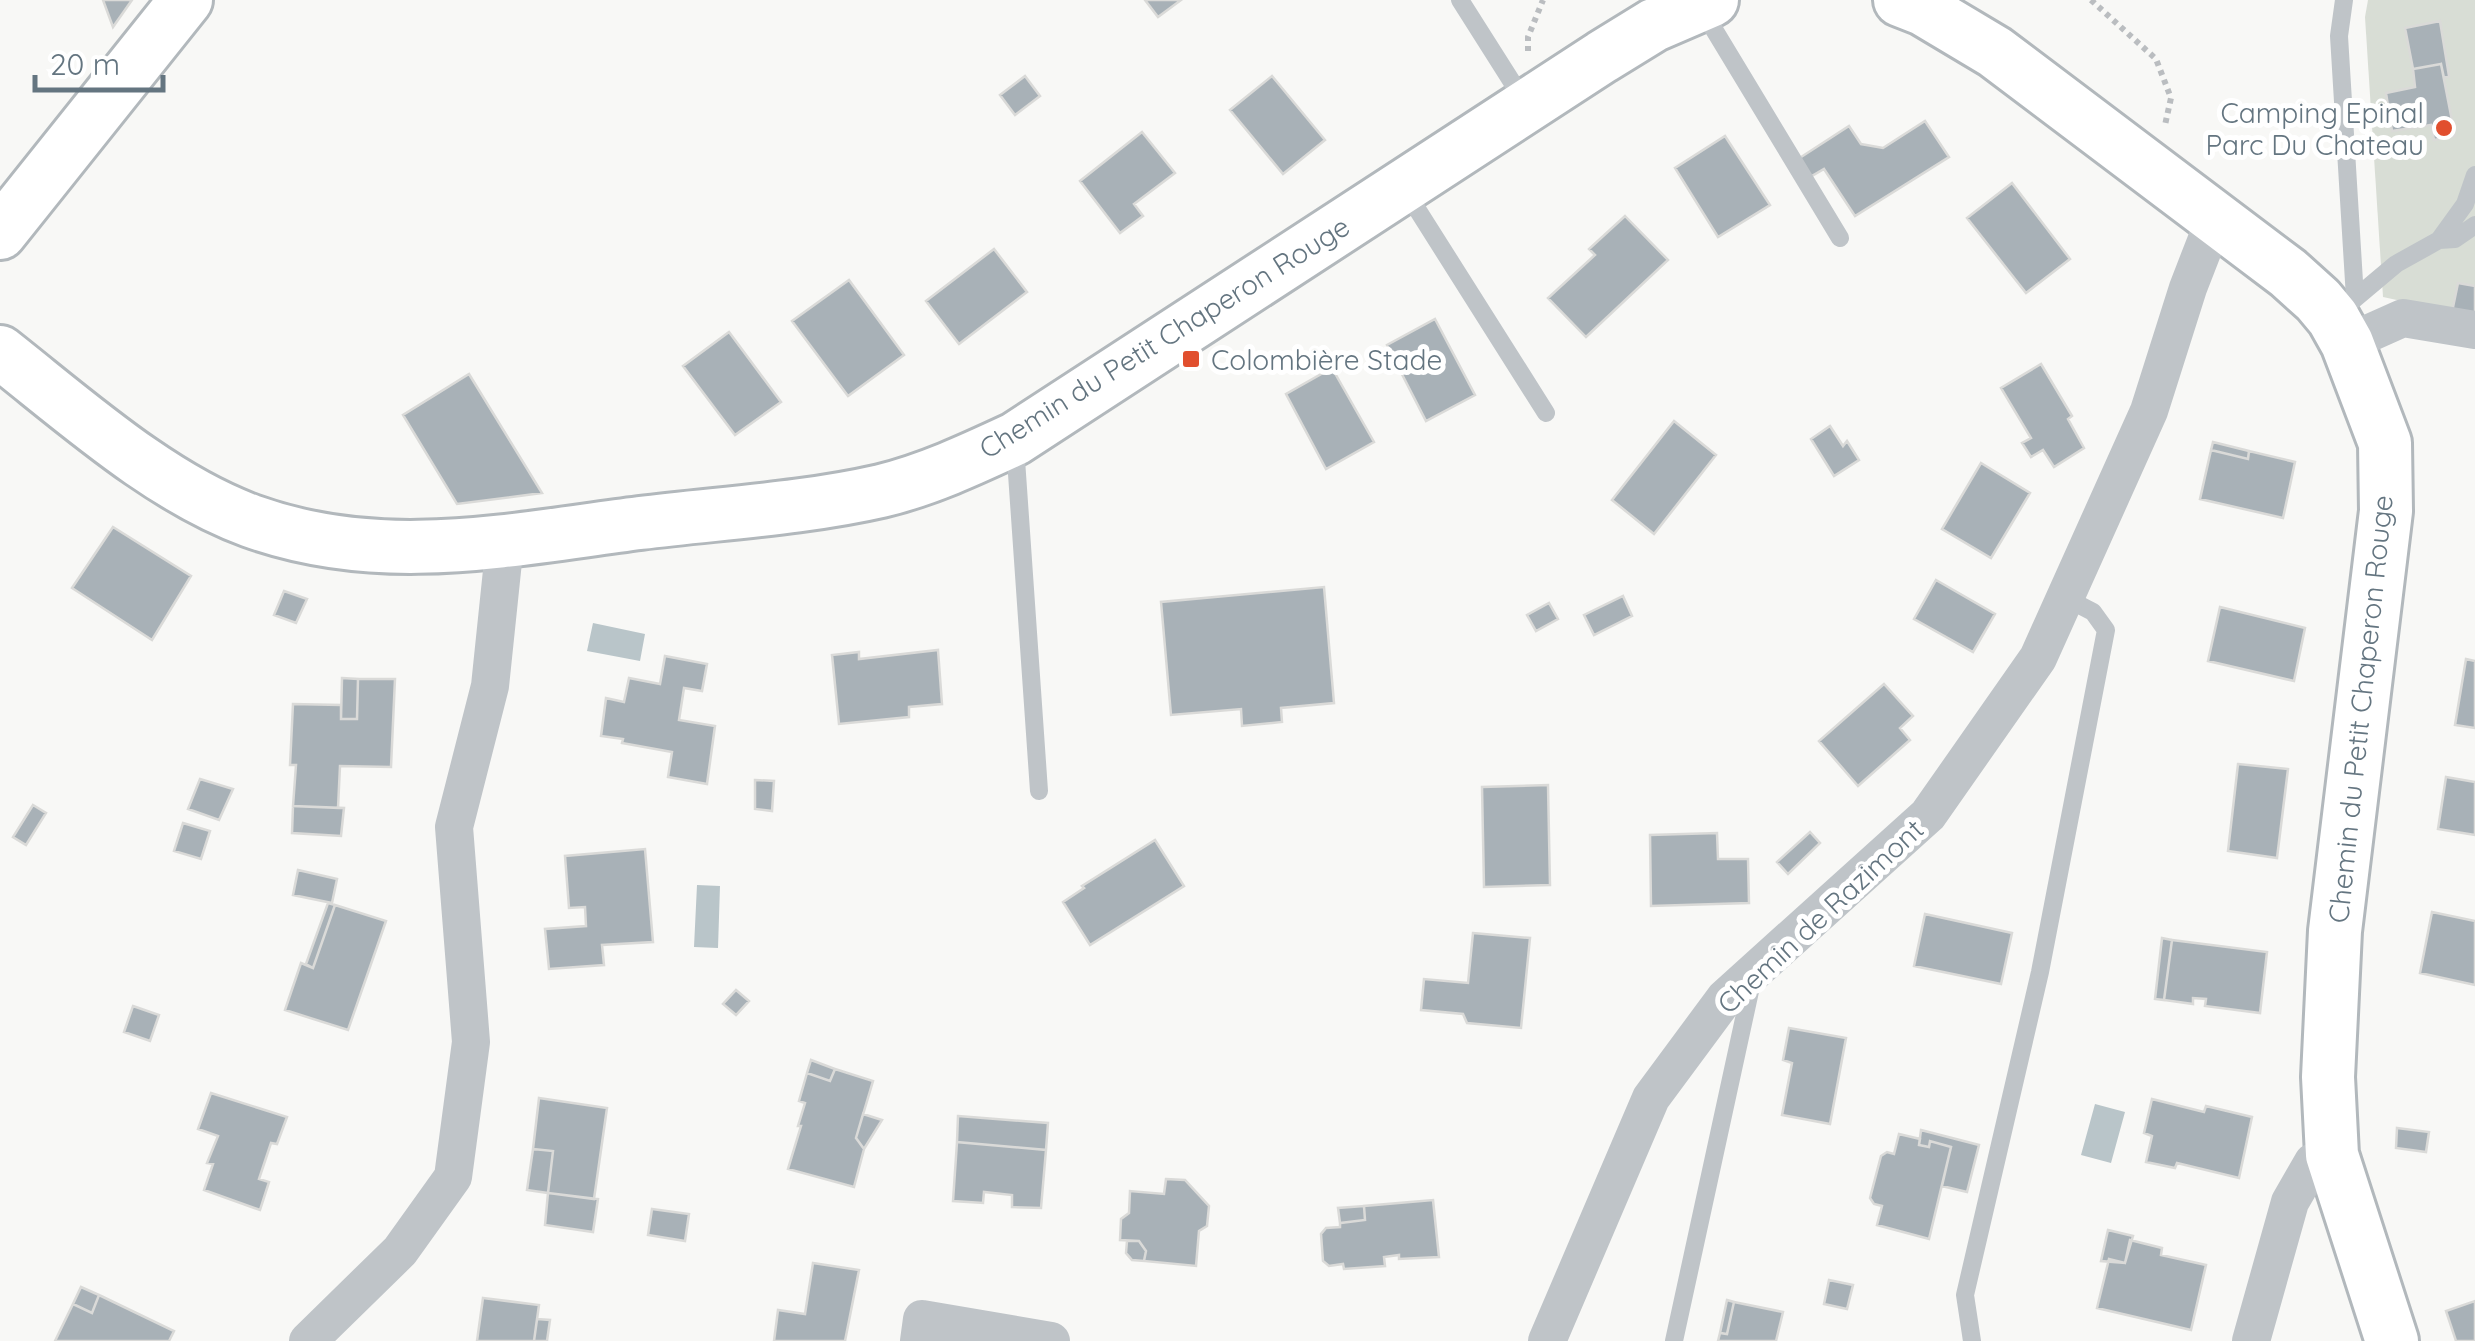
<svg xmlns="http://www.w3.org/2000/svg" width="2475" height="1341" font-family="Quicksand,sans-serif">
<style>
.green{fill:#d8ddd5}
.water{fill:#b9c5c9}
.building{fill:#a8b1b7;stroke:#dadad8;stroke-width:2.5}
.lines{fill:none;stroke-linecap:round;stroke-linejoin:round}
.secondary-casing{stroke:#b2b8bc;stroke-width:58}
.path{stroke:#babdc0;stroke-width:6;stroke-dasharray:5 5;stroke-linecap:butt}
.lane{stroke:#bfc4c8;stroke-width:18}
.street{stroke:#bfc4c8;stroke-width:38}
.secondary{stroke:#fff;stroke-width:52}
.poi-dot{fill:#e14f2e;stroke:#fff;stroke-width:4}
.labels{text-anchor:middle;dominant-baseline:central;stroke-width:10;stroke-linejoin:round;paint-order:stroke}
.poi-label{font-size:28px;fill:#647580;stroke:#fff;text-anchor:end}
.street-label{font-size:28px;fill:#647580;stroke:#fff}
</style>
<rect width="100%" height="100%" fill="#f8f8f6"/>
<path class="green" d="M2368 0H2475V317L2383 297 2365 17Z"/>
<path class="water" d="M593 623 645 634 640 661 587 651Z
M697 885 720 886 718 948 694 947Z
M2095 1104 2125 1112 2111 1163 2081 1155Z"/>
<path class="building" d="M103 0H132L113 27Z
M1145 0H1181L1158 17Z
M2440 21 2449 76 2444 78 2441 64 2413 69 2405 28Z
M2441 64 2455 136 2434 140 2431 125 2392 131 2386 93 2415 87 2413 69Z
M1025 76 1040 96 1015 115 1000 95Z
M1272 76 1325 140 1283 174 1230 110Z
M1925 121 1949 157 1855 216 1824 169 1810 177 1798 159 1849 126 1861 144 1883 148Z
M1142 132 1175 173 1134 204 1143 216 1120 233 1080 181Z
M1725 136 1770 205 1718 237 1675 168Z
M2012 183 2070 259 2026 293 1967 218Z
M1625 216 1668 260 1586 337 1548 298 1595 255 1589 249Z
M994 249 1027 292 959 344 926 301Z
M849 280 904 355 848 396 792 321Z
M2458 283 2475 286V317L2452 312Z
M1435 319 1475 395 1426 421 1387 345Z
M729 332 781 402 735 435 683 366Z
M2041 364 2072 416 2068 419 2084 448 2054 467 2043 450 2031 457 2022 443 2031 438 2001 388Z
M1332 368 1374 442 1326 469 1286 394Z
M469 374 542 493 457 504 403 415Z
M1674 421 1716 455 1654 534 1612 500Z
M1830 426 1843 446 1847 441 1859 460 1834 476 1811 439Z
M2213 442 2249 451 2248 459 2211 450Z
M2211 450 2248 459 2249 451 2295 462 2283 518 2200 499Z
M1981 463 2030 493 1991 558 1942 529Z
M113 527 191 576 152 640 72 588Z
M1936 580 1995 614 1973 652 1914 619Z
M1324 587 1334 703 1281 708 1282 722 1242 726 1241 709 1171 715 1161 602Z
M284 591 307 599 296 623 274 615Z
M1623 596 1632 616 1594 635 1584 615Z
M1549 603 1558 619 1536 631 1527 615Z
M2220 607 2305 628 2294 681 2208 661Z
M938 650 942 704 909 707V717L839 724 832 655 859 652V659Z
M665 656 707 664 702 691 684 688 679 720 715 726 707 784 668 777 672 752 622 743 623 739 601 736 606 698 624 702 629 678 660 684Z
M2466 659 2475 661V728L2455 725Z
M342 678 358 679 357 719H341Z
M358 679H395L391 767 340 766 338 808 293 806 296 765H290L293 704 341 705V719H357Z
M1884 684 1913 716 1900 728 1910 740 1858 786 1819 741Z
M2238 764 2288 769 2277 858 2228 851Z
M2446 777 2475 782V835L2438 829Z
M200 779 233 789 219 820 188 809Z
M755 780 774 781 772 811 755 809Z
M1548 785 1550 885 1484 887 1482 787Z
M33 805 46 813 26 845 13 837Z
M293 806 344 808 341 836 292 833Z
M183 823 210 831 201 859 174 851Z
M1810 832 1820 843 1788 874 1777 862Z
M1717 833 1718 859H1748L1749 903 1651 906 1650 835Z
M1155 840 1184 886 1090 945 1063 902 1084 888 1082 886Z
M645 849 653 942 602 945 604 965 549 969 545 929 586 926 585 907 569 908 565 856Z
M298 870 337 879 332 903 293 895Z
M328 903 335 905 313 968 306 964Z
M335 905 386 921 348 1030 285 1010 301 963 313 968Z
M2432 912 2475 921V985L2420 973Z
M1925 914 2012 933 2001 984 1914 966Z
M1473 933 1530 938 1521 1028 1467 1023 1463 1014 1421 1010 1424 979 1468 983Z
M2162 938 2172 940 2164 1000 2155 999Z
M2172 940 2267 952 2260 1013 2205 1006 2206 999 2193 998V1004L2164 1000Z
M736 990 749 1001 736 1015 723 1004Z
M133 1006 159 1015 150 1041 124 1032Z
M1789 1028 1846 1038 1830 1124 1782 1115 1792 1063 1783 1060Z
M811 1060 835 1069 830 1081 807 1073Z
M835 1069 873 1081 856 1138 864 1149 854 1187 788 1169 801 1126H798L805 1103 799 1101 807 1073 830 1081Z
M211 1093 287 1117 277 1144 271 1143 259 1179 269 1182 260 1210 204 1190 213 1164 207 1163 218 1136 198 1129Z
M539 1098 607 1108 594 1199 548 1193 553 1151 533 1149Z
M2152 1099 2204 1112 2206 1106 2252 1117 2239 1178 2177 1163 2175 1168 2146 1162 2152 1136 2144 1133Z
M863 1114 882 1120 864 1149 856 1138Z
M958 1116 1048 1123 1046 1150 957 1142Z
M2397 1128 2429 1132 2426 1152 2396 1148Z
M1921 1130 1979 1145 1967 1192 1942 1186 1951 1147 1930 1141 1929 1147 1919 1145Z
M1899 1134 1920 1139 1919 1145 1929 1147 1930 1141 1951 1147 1929 1239 1877 1225 1882 1206 1874 1204 1870 1198 1881 1156 1887 1152 1894 1154Z
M957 1142 1046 1150 1041 1208 1012 1207V1195L984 1192 983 1203 953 1201Z
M533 1149 553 1151 548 1193 527 1190Z
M1166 1179 1185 1180 1209 1206 1207 1226 1199 1231 1196 1266 1144 1261 1146 1251 1139 1241 1120 1240 1121 1219 1129 1213 1130 1191 1164 1194Z
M548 1193 598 1199 593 1232 545 1225Z
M1433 1200 1439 1257 1399 1259V1255L1384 1257 1385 1266 1344 1269 1343 1264 1329 1266 1323 1261 1321 1234 1326 1228 1340 1227V1223L1365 1220 1364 1206Z
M1364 1206 1365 1220 1340 1223 1338 1208Z
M652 1209 689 1214 685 1241 648 1235Z
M2108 1230 2133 1236 2125 1263 2101 1261Z
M2130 1240 2162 1248 2161 1255 2206 1265 2191 1330 2097 1308 2109 1259 2125 1263Z
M1127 1241H1139L1146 1251 1144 1261 1132 1260 1126 1253Z
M813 1263 859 1270 845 1341H774L778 1310 805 1314Z
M1829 1280 1853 1285 1847 1309 1824 1304Z
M81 1287 99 1295 92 1313 73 1304Z
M99 1295 174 1331 169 1341H55L73 1304 92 1313Z
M483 1298 539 1305 534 1341H477Z
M1727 1300 1734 1302 1727 1334 1720 1333Z
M2475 1301V1341H2456L2446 1311Z
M1734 1302 1783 1312 1776 1341H1718L1720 1333 1727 1334Z
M537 1319 550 1320 547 1341H534Z"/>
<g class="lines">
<defs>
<path id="secondary" d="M1900 0 1923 9 1995 52 2288 273 2318 300 2333 318 2347 343 2385 443 2386 511 2335 931 2328 1077 2332 1155 2392 1341
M0 233 186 0
M0 352C75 411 160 488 251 521 382 568 507 540 640 523 720 513 802 509 881 491 927 480 972 459 1015 439L1602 57 1654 25 1712 0"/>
</defs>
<use href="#secondary" class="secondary-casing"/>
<path class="path" d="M2091 0 2156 59 2171 98 2165 125
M1528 51V37L1543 0"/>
<path class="lane" d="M1460 0 1524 101
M2344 0 2339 36 2355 298
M1701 8 1840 238
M1405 190 1546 413
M2439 240 2465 204 2475 175
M2352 301 2396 264 2439 240 2455 239 2475 225
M1015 445 1039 791
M1674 1341 1752 982
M1972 1341 1965 1295 2040 972 2106 630 2093 612 2066 598"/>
<path class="street" d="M2347 343 2403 318 2475 330
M308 1341 400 1251 453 1177 471 1042 454 827 490 686 505 542
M919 1341 922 1319 1051 1341
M1547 1341 1651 1098 1725 998 1928 815 2038 658 2149 411 2188 288 2207 239 2220 221
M2251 1341 2290 1202 2313 1162 2332 1155"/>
<use href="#secondary" class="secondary"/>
</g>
<g class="poi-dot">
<circle cx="2444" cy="128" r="10"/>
<rect x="1181" y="349" width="20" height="20" rx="5"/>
</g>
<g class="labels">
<g class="poi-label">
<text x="2424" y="112">Camping Epinal<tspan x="2424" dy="32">Parc Du Chateau</tspan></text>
<text x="1211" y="359" text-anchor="start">Colombière Stade</text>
</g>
<g class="street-label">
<text transform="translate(1164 337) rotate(-32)">Chemin du Petit Chaperon Rouge</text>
<text transform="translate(2360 709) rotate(-84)">Chemin du Petit Chaperon Rouge</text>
<text transform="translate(1820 916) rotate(-43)">Chemin de Razimont</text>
</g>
</g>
<path d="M35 75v15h128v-15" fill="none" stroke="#647580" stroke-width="5"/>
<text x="50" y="75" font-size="30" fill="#647580" stroke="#ffffff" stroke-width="8" paint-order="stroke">20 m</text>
</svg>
